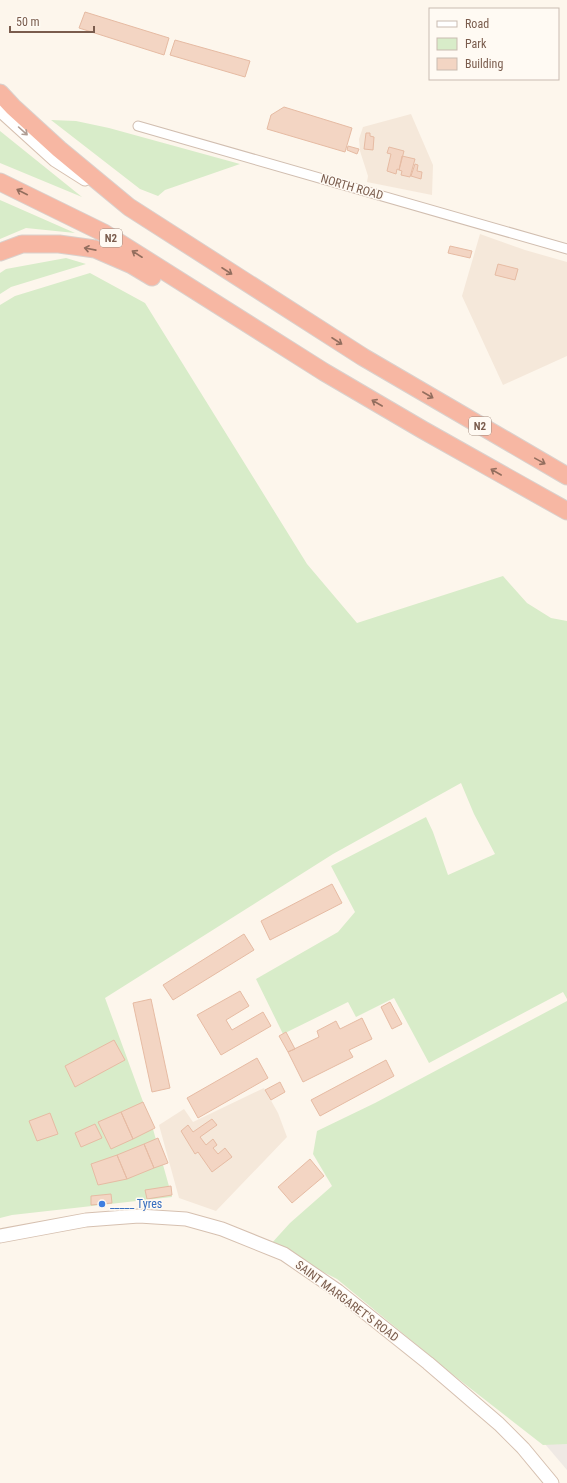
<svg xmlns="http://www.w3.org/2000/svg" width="567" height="1483" font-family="'Roboto Condensed',sans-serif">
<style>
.residential{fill:#f5e8da}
.industrial{fill:#efe9e4}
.green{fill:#d8ecc9}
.building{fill:#f3d5c3;stroke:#e6bba3}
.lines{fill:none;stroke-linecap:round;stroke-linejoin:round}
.street-casing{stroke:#d1beb0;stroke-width:11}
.secondary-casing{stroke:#d6c0b0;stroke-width:15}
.highway-casing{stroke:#dad1cd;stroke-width:19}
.street{stroke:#fff;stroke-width:9}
.secondary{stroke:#fff;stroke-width:13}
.highway{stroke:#f7b7a3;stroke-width:17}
.oneway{stroke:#af9d94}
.oneway2{stroke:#936e5e}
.shop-dot{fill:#3f7fe0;stroke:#fffaf3;stroke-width:1.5}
.labels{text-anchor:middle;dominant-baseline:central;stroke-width:3;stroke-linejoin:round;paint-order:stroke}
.shield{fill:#fffaf3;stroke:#a28b7f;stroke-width:1}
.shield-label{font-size:11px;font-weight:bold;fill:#7a5c4d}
.street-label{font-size:12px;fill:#7a5c4d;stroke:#fffaf3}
.shop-label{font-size:12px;fill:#366cbe;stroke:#fffaf3;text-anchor:start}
</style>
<rect width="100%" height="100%" fill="#fdf6ec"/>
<path class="residential" d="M411 114 433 165 432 195 367 182 368 176 360 151 359 139 363 127Z
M480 234 525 250 567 262V356L503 385 462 296Z
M264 1088 278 1113 287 1137 216 1211 179 1198 159 1125 184 1109 193 1122Z"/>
<path class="industrial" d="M567 1436V1470L539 1437Z"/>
<path class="green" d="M51 120 76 121 109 128 240 164 165 190 158 196 140 189Z
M0 131 82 197 0 163Z
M0 200 75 233 26 228 0 239Z
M66 258 86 264 11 287 0 294V273L6 269Z
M90 273 145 303 307 564 357 623 503 576 527 603 551 618 567 621V999L563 992 429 1063 394 998 356 1017 348 1002 283 1034 256 979 338 932 355 912 331 866 426 817 433 832 448 875 495 854 474 814 461 783 333 854 105 998 153 1129 172 1197 12 1215 0 1218V305L15 296Z
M567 1001V1444L543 1445 452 1374 337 1279 270 1245 290 1223 332 1186 313 1154 317 1131 375 1103Z"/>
<path class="building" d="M85 12 169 38 164 55 79 28Z
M175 40 250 61 245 77 170 55Z
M284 107 352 128 345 152 267 129 271 115Z
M366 133H370V136L374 137 373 150 364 149Z
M348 146 359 149 357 154 347 150Z
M389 147 404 151 399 170 397 169 396 174 387 171 391 154 387 153Z
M402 156 415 159 410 177 401 175 402 171 399 170Z
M415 164 418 165 417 171 422 172 421 179 411 176Z
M450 246 472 251 470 258 448 253Z
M498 264 518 269 515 280 495 275Z
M332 884 342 903 270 940 261 921Z
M244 934 254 950 173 1000 163 985Z
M240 991 249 1006 226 1020 232 1030 263 1012 271 1026 221 1055 197 1015Z
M151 999 170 1088 152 1092 133 1003Z
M390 1002 402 1024 392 1029 381 1007Z
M362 1018 372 1039 349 1050 353 1057 303 1082 288 1052 319 1037 317 1031 336 1021 340 1029Z
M286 1032 295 1049 288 1052 279 1036Z
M114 1040 125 1060 75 1087 65 1066Z
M257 1058 268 1078 198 1118 187 1098Z
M386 1060 394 1076 320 1116 311 1100Z
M280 1082 285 1092 271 1100 265 1090Z
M143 1102 155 1128 133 1139 121 1112Z
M121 1112 133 1139 111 1149 98 1122Z
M50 1113 58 1134 37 1141 29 1121Z
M212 1119 217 1125 200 1137 206 1145 213 1139 217 1145 213 1148 218 1154 225 1148 232 1157 212 1172 198 1152 195 1154 181 1131 188 1125 193 1132Z
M95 1124 102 1138 81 1147 75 1133Z
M158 1138 168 1163 154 1168 144 1144Z
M144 1144 154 1168 127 1179 117 1155Z
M117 1155 127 1179 98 1185 91 1164Z
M310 1159 324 1176 292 1203 278 1187Z
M171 1186 172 1195 147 1199 145 1190Z
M111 1194 112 1203 91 1205V1196Z"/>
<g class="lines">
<defs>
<path id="street" d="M138 126 567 249"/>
<path id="secondary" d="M0 110 55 160 85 179
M0 1236 86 1220 139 1216 186 1219 222 1229 284 1254 338 1291 428 1363 499 1424 523 1448 552 1483"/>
<path id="highway" d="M0 93 13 107 59 149 129 207 363 357 567 476
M0 182 104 233 324 372 423 430 567 511
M0 252 22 244H59L95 249 132 265 152 277"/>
</defs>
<use href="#street" class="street-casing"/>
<use href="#secondary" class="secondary-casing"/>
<use href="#highway" class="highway-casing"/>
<use href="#street" class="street"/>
<use href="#secondary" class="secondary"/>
<use href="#highway" class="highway"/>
</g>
<defs><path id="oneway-shaft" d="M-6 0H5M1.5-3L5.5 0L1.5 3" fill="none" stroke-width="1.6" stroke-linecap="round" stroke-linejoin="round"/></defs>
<use class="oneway" href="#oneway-shaft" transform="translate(23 131) rotate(42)"/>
<g class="oneway2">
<use href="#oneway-shaft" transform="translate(22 192) rotate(-153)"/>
<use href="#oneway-shaft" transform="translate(90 249) rotate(-169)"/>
<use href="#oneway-shaft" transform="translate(137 254) rotate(-147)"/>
<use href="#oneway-shaft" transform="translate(227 271) rotate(33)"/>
<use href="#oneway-shaft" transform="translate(337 341) rotate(33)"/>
<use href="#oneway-shaft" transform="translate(428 395) rotate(30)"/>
<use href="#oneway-shaft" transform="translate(377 403) rotate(-150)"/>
<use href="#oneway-shaft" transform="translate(540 461) rotate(29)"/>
<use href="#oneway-shaft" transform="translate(496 472) rotate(-150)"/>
</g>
<circle class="shop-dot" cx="102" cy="1204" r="4"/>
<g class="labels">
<g class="shield">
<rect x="100" y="229" width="22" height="18" rx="3"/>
<rect x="469" y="417" width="22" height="18" rx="3"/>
</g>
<g class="shield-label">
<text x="111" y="238">N2</text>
<text x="480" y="426">N2</text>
</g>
<g class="street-label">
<text transform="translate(352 187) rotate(16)">NORTH ROAD</text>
<text transform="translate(347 1301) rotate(37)">SAINT MARGARET'S ROAD</text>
</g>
<g class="shop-label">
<text x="110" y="1204">_____ Tyres</text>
</g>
</g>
<rect x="429" y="8" width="130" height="72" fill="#fffaf3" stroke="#cabbb1"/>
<rect x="437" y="21" width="20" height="6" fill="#ffffff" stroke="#cabbb1"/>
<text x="465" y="28" font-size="12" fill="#7a5c4d">Road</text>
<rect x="437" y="38" width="20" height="12" fill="#d8ecc9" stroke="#cabbb1"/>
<text x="465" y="48" font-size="12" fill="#7a5c4d">Park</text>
<rect x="437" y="58" width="20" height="12" fill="#f3d5c3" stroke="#cabbb1"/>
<text x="465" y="68" font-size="12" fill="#7a5c4d">Building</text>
<path d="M10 26v6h84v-6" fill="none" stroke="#7a5c4d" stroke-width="2"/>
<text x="16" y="26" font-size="12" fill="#7a5c4d" stroke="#fffaf3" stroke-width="3" paint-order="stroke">50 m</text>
</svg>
